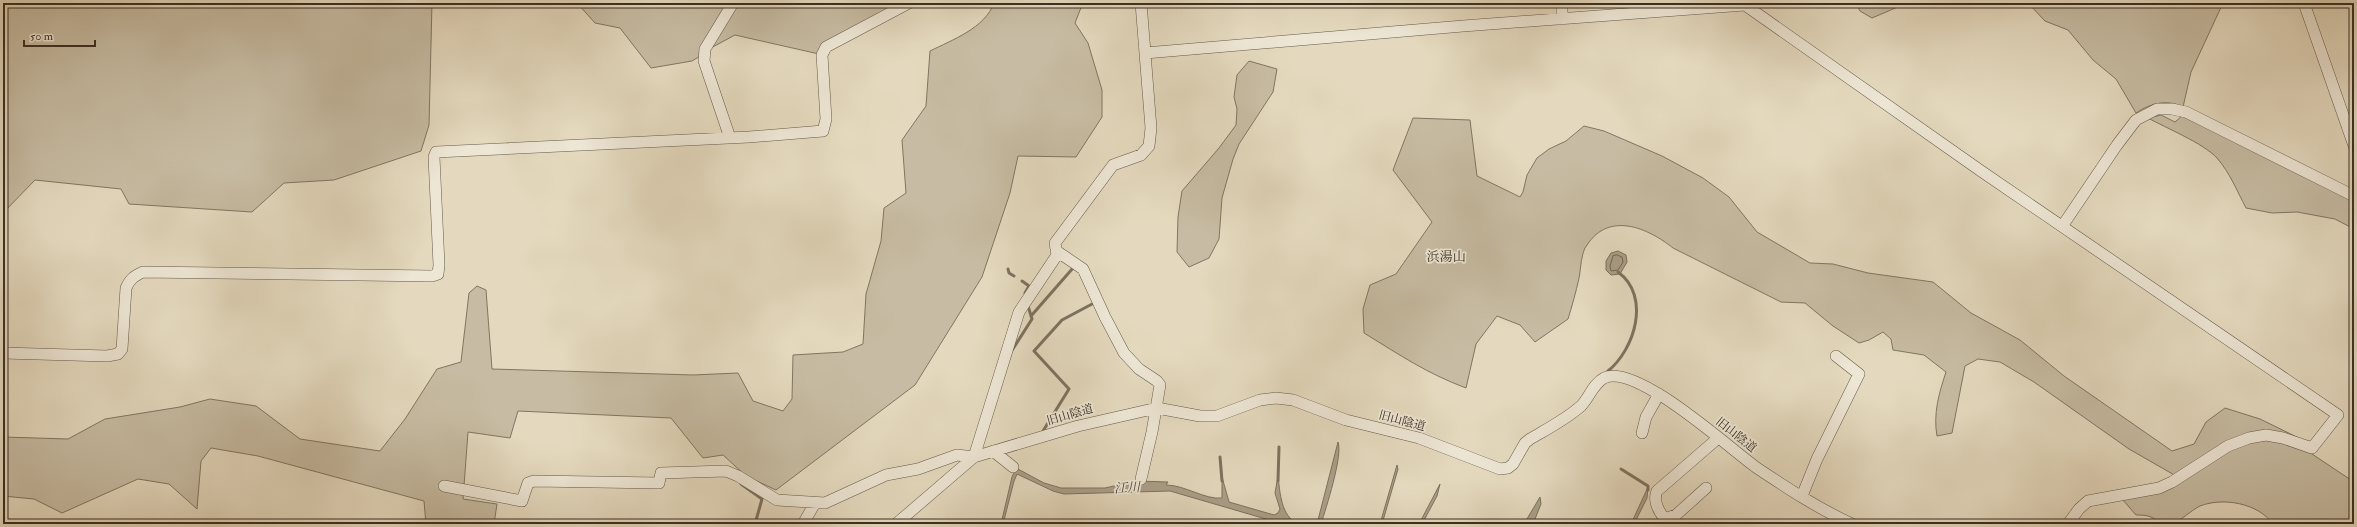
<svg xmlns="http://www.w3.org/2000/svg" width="2357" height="527" font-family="'IM FELL Double Pica','Noto Serif JP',serif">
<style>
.green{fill:#c7bca3;stroke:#807662}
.water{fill:#aa9f89;stroke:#7d7260}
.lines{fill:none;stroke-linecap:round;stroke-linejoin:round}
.shore{stroke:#726756;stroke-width:1}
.stream{stroke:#7d7260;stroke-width:3}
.minor-casing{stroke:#645a49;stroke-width:12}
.minor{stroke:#ede6d5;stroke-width:11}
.labels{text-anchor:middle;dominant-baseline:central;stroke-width:3.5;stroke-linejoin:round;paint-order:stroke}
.street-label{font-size:12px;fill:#3a2f22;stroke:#ede6d5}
.neighbourhood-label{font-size:13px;fill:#3a2f22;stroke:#ede6d5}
.water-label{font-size:13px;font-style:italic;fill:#564b3c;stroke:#ede6d5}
</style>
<rect width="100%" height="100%" fill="#e4d9be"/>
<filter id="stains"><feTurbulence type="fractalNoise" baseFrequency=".005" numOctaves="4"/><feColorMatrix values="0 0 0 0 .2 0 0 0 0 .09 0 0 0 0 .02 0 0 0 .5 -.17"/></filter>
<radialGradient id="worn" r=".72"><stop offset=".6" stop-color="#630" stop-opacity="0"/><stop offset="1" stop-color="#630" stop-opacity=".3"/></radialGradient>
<path class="green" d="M3 3H432L429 125 421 151 334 180 284 183 252 212 129 204 121 189 35 180 3 213Z
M577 3H730L702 55 692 61 651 68 620 28 595 23Z
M736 3H904L819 54 735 35 707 50Z
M994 3H1079L1082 5 1075 23 1088 43 1102 90V117L1076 157 1018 156 1010 193 982 277 915 385 776 490 746 476 723 455 703 458 671 418 518 411 510 438 468 432 463 499 497 504 494 524H426L424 501 258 456 211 448 201 461 197 509 169 484 138 479 62 513 34 499 3 496V437L68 439 105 419 180 407 210 399 256 406 300 439 380 451 405 419 437 369 461 362 469 293 477 286 486 290 492 369 693 375 738 373 753 401 783 411 792 399 793 355 843 352 863 344 866 294 881 241 884 208 906 193 902 140 926 106 930 51C952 40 985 28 994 3Z
M1856 3H1907L1872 18 1860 11Z
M2028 3H2223L2191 72 2183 107C2167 99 2151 103 2136 113L2116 79 2093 60 2068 30 2045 21Z
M1249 61 1277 69 1273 92 1239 144 1233 159 1222 198 1219 239 1209 258 1189 267 1177 252 1178 217 1182 191 1219 148 1236 125 1237 109 1234 97 1237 75Z
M2161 115 2175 122 2182 116 2354 200V229L2335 219 2297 212 2272 213 2246 208C2237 191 2230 173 2217 158 2203 143 2166 128 2148 118Z
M1413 118 1470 120 1477 176 1520 197 1523 192 1527 175 1537 158 1549 149 1566 141 1584 126 1604 131 1662 156 1703 178 1729 197 1757 232 1810 263 1833 264 1868 273 1933 282 1971 313 2020 340 2064 376 2172 451 2194 444 2206 422 2225 408 2260 419 2311 444 2263 432 2176 476 2129 449 2034 382 2000 362 1978 359 1965 366 1952 433 1937 436C1933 414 1939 393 1946 372L1924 355 1893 350 1891 339 1883 332 1869 340 1859 343 1833 326 1805 303 1781 302 1673 248C1648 228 1609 211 1587 245 1581 252 1581 268 1579 278 1576 292 1572 306 1568 319L1535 342 1520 325 1497 316 1476 344 1466 388C1426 373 1400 355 1364 333L1363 309 1370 285 1396 274 1432 222 1393 170Z
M2264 438 2292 444 2312 454 2354 482V524H2273C2258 503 2223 497 2200 506 2190 511 2181 521 2171 524 2162 526 2156 518 2148 516 2144 515 2140 515 2136 515L2122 499 2144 495 2220 454Z"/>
<path class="water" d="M1618 251 1626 255 1627 262 1620 274 1611 275 1606 270V261L1611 253Z
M1338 442C1343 456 1326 508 1321 524H1317Z
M1397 465 1398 469 1382 524H1380Z
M1016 468 1044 483 1061 488H1105L1136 481 1168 482 1166 485C1185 485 1205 500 1222 498V477L1229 502 1274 515 1278 513 1280 509 1275 493 1278 476C1280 493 1281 516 1298 524H1283L1170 491 1064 494 1053 491 1017 474 1014 481 1003 524H1001L1012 477Z
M1440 484 1437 496 1422 524H1419Z
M1648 487 1647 498 1634 524H1631Z
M1540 497 1541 504 1533 524H1524Z"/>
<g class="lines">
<path class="shore" d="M1617 255 1622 257 1623 262 1618 270 1611 271 1610 266 1613 256Z"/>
<path class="stream" d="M1008 269 1009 273 1014 276
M1022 281 1029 286 1025 293
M1031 316 1073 268
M1011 352 1032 319 1028 306
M1608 371C1635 349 1651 296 1618 272
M1043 431 1069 389 1034 351 1062 320 1094 303
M1220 457 1222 481
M1621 469 1648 486V490
M1278 481 1279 447
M741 484 762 499 755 524"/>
<defs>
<path id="minor" d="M1562 3V19
M2304 3 2354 146
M1145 53 1463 26 1745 5 1981 171 2338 415 2312 448 2283 438 2266 435 2249 438 2228 446 2172 482 2159 488 2088 501 2079 509 2068 524
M730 138 704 61 705 49 733 3
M2063 225 2117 145 2136 120 2157 109H2172L2186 112 2354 196
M1058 252 1083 269 1105 317 1124 353 1139 369 1157 381 1160 385 1152 432 1141 479
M3 353 107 356 118 354 122 349 126 288C130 279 134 276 143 272L432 276 438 274 439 265 434 157 436 152 749 137 823 131 826 119 822 55 826 47 909 3
M1642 433 1646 417 1659 394
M993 451 1013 467
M444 486 522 501 528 483 534 481 659 483 661 473 726 471 738 476 777 500 825 503 886 475 918 469 957 455 974 457 1019 312 1057 255 1055 243 1113 165 1141 155 1149 146 1151 128 1141 3
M1706 488 1676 515 1665 519C1658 511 1653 500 1657 491L1717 439
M1802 496 1817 459 1859 374 1836 356
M803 524 815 503
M896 524 974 457 1078 426 1157 408 1200 416H1217L1260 400 1276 398 1293 400 1346 420 1419 438 1500 469 1508 468 1513 464 1525 443 1530 439C1547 429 1565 420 1581 406 1589 398 1593 384 1604 378 1636 362 1730 449 1757 468 1787 488 1819 509 1852 524"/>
</defs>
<use href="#minor" class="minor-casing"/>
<use href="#minor" class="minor"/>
</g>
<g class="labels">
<g class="street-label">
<text transform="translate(1070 415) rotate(-16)">旧山陰道</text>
<text transform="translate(1402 421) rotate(15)">旧山陰道</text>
<text transform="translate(1736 435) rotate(38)">旧山陰道</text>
</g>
<g class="neighbourhood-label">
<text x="1446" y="257">浜湯山</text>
</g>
<g class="water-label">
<text transform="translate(1127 488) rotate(-3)">江川</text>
</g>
</g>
<rect width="2357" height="527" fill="none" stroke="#e4d9be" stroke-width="16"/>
<rect x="4" y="4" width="2349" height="519" fill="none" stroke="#3a2f22" stroke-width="2"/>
<rect x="8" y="8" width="2341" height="511" fill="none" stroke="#3a2f22"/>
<path d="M24 40v6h71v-6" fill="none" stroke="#3a2f22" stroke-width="2"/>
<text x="30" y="40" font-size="12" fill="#3a2f22" stroke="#ede6d5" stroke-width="3" paint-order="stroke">50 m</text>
<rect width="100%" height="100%" filter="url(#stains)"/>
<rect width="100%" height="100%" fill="url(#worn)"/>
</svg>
